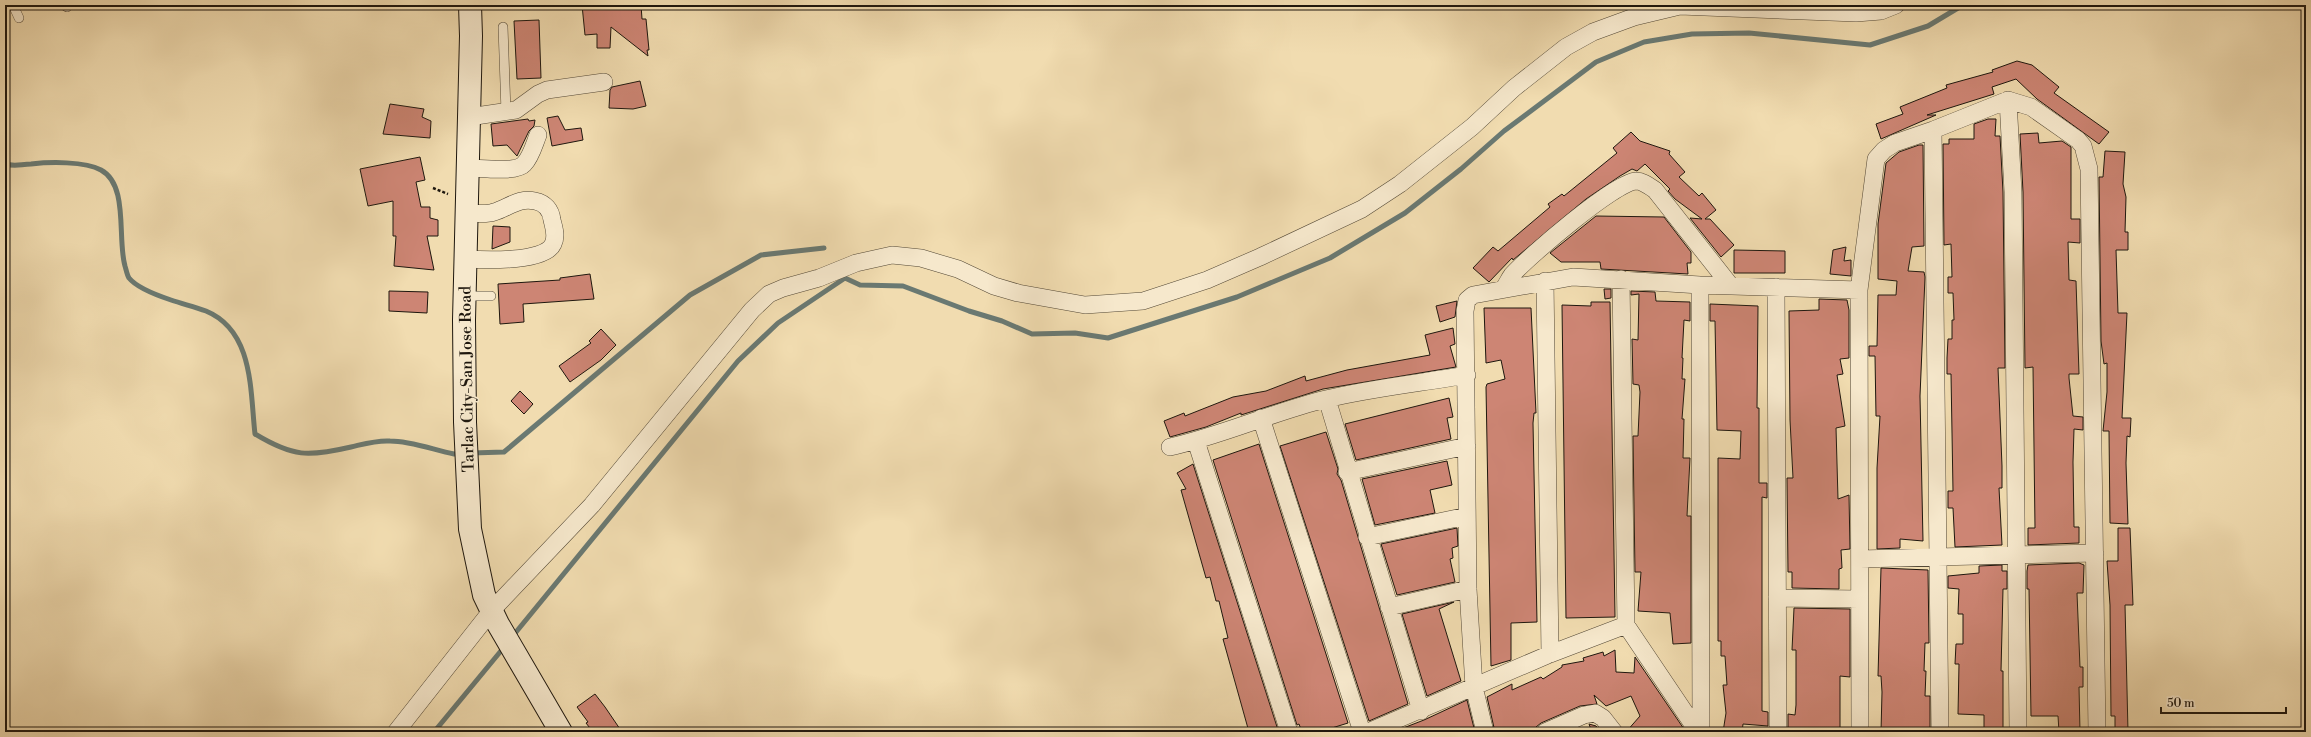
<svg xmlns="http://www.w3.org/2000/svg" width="2311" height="737" font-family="'Libre Bodoni',serif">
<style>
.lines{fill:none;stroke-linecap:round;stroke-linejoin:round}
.stream{stroke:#6a7972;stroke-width:5}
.building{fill:#cd8574;stroke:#1e170e}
.lane-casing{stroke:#534836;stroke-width:10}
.street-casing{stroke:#534836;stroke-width:18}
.secondary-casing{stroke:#1e170e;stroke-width:24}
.path{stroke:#1e170e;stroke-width:2.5;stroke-dasharray:3 2;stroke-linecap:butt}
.lane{stroke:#f6e8cc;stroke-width:9}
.street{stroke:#f6e8cc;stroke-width:17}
.secondary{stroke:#f6e8cc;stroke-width:22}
.labels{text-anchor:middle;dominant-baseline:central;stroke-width:3;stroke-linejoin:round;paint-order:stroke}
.street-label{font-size:16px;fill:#1e170e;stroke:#f6e8cc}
</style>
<rect width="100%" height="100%" fill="#f1dcb0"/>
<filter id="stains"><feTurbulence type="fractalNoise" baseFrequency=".005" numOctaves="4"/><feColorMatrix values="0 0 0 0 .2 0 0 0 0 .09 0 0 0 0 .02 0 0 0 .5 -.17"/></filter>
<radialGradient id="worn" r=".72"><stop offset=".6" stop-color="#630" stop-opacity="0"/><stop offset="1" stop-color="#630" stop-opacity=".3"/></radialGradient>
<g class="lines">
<path class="stream" d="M5 164C16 167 21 164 31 164 49 162 85 161 101 170 129 185 117 239 125 266 126 269 127 275 129 278 137 288 159 296 171 300 183 304 195 307 206 311 254 331 250 391 255 434 293 457 308 457 351 447 364 444 377 440 390 441 411 441 434 450 454 454H462
M472 453 504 452 690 295 761 255 824 248
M512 637 738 361 778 323 845 278 860 285 903 286 969 311 1002 321 1032 334 1075 333 1108 338 1237 297 1330 258 1405 213 1461 169 1504 131 1596 62 1644 42 1692 34 1749 33 1870 45 1928 26 1963 5
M434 732 505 646"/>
</g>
<path class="building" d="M582 5H641L642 19H646L649 50H647L648 56 611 27 610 48H597V34L585 35Z
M539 20 541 78 517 79 514 21Z
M2017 61 2032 65 2059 87 2054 93 2109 132 2099 144 2037 99 2016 79 1992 87 1994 94 1927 115H1936L1881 139 1876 124 1903 114 1900 107 1947 88 1946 85 1993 72 1992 70Z
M640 81 646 106 633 109 609 108 610 90 612 87Z
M390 104 424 109 422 117 431 121 430 138 383 134Z
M558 116 565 130 581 128 583 140 552 146 547 118Z
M528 119 529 121 535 120 534 126 529 131 517 156 507 145 493 146 491 124Z
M1988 119H1996L1995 136H2000L2003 192 2005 368H1998L2002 466V488H1999L2002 545 1955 547 1953 508H1948V491H1953L1951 374H1947V358L1948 339H1952V320H1954L1953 293H1948V277H1952L1951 244 1944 245 1943 144H1949V139H1974V124Z
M1631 132 1640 141 1670 151 1669 154 1685 172 1679 177 1699 196 1702 193 1716 210 1705 219H1710L1734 245 1721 257 1690 218 1702 219 1675 199 1668 191 1670 189 1645 164 1637 171 1632 169 1620 176 1586 199 1513 260 1512 258 1489 282 1473 268 1493 247 1498 251 1550 207 1548 204 1562 194 1564 196 1617 153 1613 148Z
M2038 133 2039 143 2062 141 2071 147V219H2080V243L2068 242 2069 280 2076 281 2079 374H2069V378L2073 416 2083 417V430L2074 429 2073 462 2074 527H2079V543L2028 545V528H2035L2033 367 2025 368 2023 192 2020 134Z
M1919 145H1923L1924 246 1912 247 1908 271 1924 272 1925 277 1920 396 1923 541 1900 539V548L1877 549V468L1880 416H1876L1875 356H1869V346H1877L1878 295H1896L1897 281 1878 279V224L1886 163 1899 152Z
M2105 151 2125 152 2123 184 2126 197 2125 232H2128V250H2116L2118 313H2127L2122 418H2131L2130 437 2127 436 2126 463 2128 524 2110 523 2109 431H2103L2107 392V363L2104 364 2101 341 2099 177H2103Z
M420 157 425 180 416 182 421 207H430V218L438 220V236H427L434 270 394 266 396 236H393V201L368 206 360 169Z
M1596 216 1664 217 1691 252V263H1687L1688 274 1601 269 1600 262H1561L1550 253Z
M493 226 510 227V242L492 249Z
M1846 247 1844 261 1851 260V276L1830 274 1833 250Z
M1734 250 1785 251V273H1734Z
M590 274 594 299 523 304 524 322 500 324 498 284 560 280V278Z
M1604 289H1611V298L1605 299Z
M389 291 428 292 427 313 389 311Z
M1631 291 1655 292 1656 301 1690 302V321L1684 320 1682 358H1683L1682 379H1685L1682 419H1684L1683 458H1690L1687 516H1691V643L1673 644 1670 613 1638 611 1641 572H1635L1633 436H1638L1640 392 1639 385 1633 384 1632 339 1638 340 1639 294 1631 295Z
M1819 299 1847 300 1849 310V358L1840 359 1843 374 1837 375 1845 426 1836 428 1838 499 1849 495 1850 549 1841 550 1842 568 1839 569V589L1792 588V572H1788L1787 478H1793L1790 420 1789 311 1819 310Z
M1457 301 1455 317 1440 322 1436 306Z
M1591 302H1610L1615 617 1566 618 1562 305 1591 306Z
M1710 304 1758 306 1757 408H1759V483H1767V498L1762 497V711L1768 712V726L1743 724 1742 732H1723L1726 713 1723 685H1727L1725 656H1721V641H1718V458L1740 459 1741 431 1717 430 1715 321H1710Z
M1484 308H1531L1536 413H1534L1533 423 1537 622 1511 623V660L1491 666 1486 387 1487 384 1505 379 1501 360 1486 363Z
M1453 328 1455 344 1450 346 1456 367 1323 389 1241 415V413L1206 427 1170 437 1164 421 1184 413 1185 416 1233 397 1266 391 1305 376 1306 381 1347 370 1430 355 1425 335Z
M601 329 616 345 601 360 570 382 559 366 591 343 589 341Z
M520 391 533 404 524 414 511 401Z
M1449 398 1453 417 1447 418 1451 439 1356 460 1345 424Z
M1326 432 1338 469 1337 474 1341 480 1408 704 1369 721 1280 446Z
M1259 444 1348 723 1319 732H1302L1299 724 1297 725 1213 460Z
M1447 461 1452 485 1430 490 1435 513 1375 525 1362 479Z
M1193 464 1278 730 1249 732 1223 639 1228 638 1219 601H1216L1210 577 1206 578 1181 490 1186 489 1177 473Z
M1457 528 1458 546 1452 548 1453 558 1450 559 1455 582 1397 595 1381 544Z
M2118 528H2130L2133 605H2125L2128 732H2115V716H2111L2110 605 2107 561H2118Z
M2079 563 2084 565 2083 593H2077L2080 667H2083V687H2079L2080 732H2059L2058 716H2031L2029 589H2027V571L2028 565Z
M2002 565V571H2007V589H2003L2001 671H2003V732H1984V715L1958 714 1959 664H1955L1956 644H1963V614H1958L1959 589 1948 588V576L1979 573V566Z
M1881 568 1928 570 1929 643H1925L1924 671H1926L1925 696H1930V732H1881L1882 692 1881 676H1878Z
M1454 602 1439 609 1461 681 1427 696 1402 614Z
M1794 608 1850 609V677L1840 676V732H1796V729L1788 728V714L1795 715 1796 705V650H1792Z
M1615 650 1616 672 1634 673 1635 657 1686 732H1626L1640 716 1631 696 1606 706 1594 695 1597 704 1580 706 1541 723 1536 727 1535 732H1495L1487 697 1512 684V690L1541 677 1543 679 1562 667V665L1584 661 1583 658 1603 652 1604 656Z
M595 694 605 707 622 732H593L586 723 588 722 577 707Z
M1467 700 1475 732H1393L1424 720Z
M1589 724 1596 726 1601 732H1592Z"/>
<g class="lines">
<defs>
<path id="lane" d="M13 5 19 18
M64 5 67 7
M503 27 506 112
M464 296H491"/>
<path id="street" d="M2008 100 2013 192 2018 732
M469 117 516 110 538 94 547 90 604 82
M1933 130 1940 732
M468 168C480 168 516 173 524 164 531 157 534 145 538 135
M465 259C483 260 545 263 553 244 557 236 554 228 552 220 551 210 545 203 535 201 519 197 508 208 494 212 486 215 476 213 467 213
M1621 279 1626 625 1698 732
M1545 281 1550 654
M1700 285 1701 732
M1776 287 1778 732
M1504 288C1507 284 1509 279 1512 275 1528 257 1615 182 1636 181 1643 181 1649 186 1655 190L1730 285
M1327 399 1421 711
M1261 418 1362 732
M1196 441 1289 732
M1170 447C1223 435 1273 412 1326 399 1372 388 1420 383 1467 375
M1347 472 1467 446
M1367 537 1467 516
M1860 559 2095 553
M1777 598 1859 599
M1389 607 1468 589
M396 732 492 610 592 505 752 310 769 294 783 288 819 278 856 263 892 255 921 258 958 269 994 286 1018 293 1085 305 1143 301 1207 280 1260 257 1362 209 1400 184 1472 127 1514 88 1566 47 1593 32 1634 17 1680 6 1856 13 1881 11 1896 5
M1368 732 1550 654 1626 625
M1485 732 1474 687 1468 589 1465 311 1467 300 1473 295 1573 277 1700 285 1859 290
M1545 732 1584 715 1595 713 1603 718 1614 732
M1860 732 1859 290 1876 159 1884 150 1895 143 1933 130 2008 100 2031 107 2078 140 2083 146 2089 169 2097 732"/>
<path id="secondary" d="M470 5 471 36 464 320 465 422 470 529 484 595 498 624 561 732"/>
</defs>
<use href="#lane" class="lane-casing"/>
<use href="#street" class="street-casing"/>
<use href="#secondary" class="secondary-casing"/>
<path class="path" d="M433 188 448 194"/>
<use href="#lane" class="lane"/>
<use href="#street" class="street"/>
<use href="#secondary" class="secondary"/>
</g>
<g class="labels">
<g class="street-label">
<text transform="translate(467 379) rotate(-91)">Tarlac City-San Jose Road</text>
</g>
</g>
<rect width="2311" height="737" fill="none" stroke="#f1dcb0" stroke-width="20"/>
<rect x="6" y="6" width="2299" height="725" fill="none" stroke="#1e170e" stroke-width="2"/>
<rect x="10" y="10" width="2291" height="717" fill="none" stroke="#1e170e"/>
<path d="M2161 707v6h125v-6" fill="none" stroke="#1e170e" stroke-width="2"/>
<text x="2167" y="707" font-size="12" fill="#1e170e" stroke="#f6e8cc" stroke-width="3" paint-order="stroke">50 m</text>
<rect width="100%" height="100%" filter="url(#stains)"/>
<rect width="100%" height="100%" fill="url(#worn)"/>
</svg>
